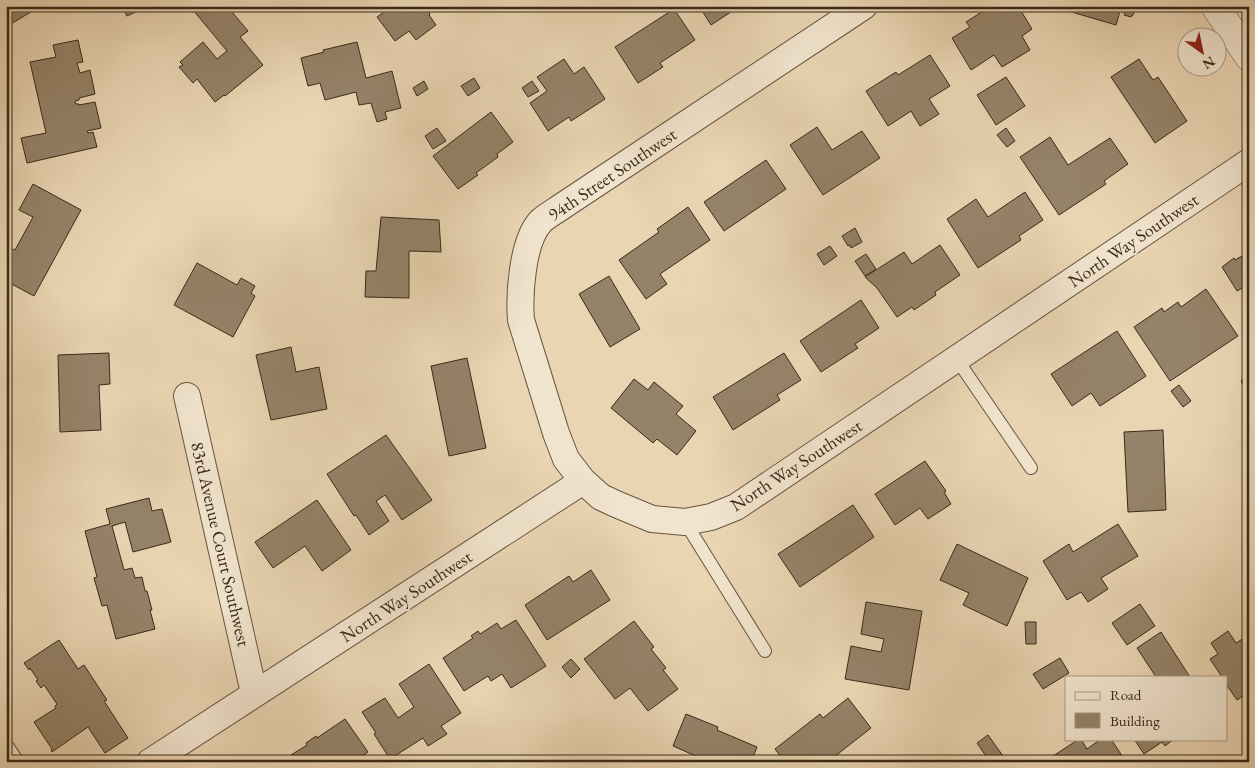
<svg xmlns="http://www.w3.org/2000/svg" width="1255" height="768" font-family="'EB Garamond',serif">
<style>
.building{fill:#958369;stroke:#392a19}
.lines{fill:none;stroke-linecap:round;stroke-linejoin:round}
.service-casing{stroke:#655540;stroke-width:14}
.minor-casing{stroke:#655540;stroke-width:28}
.tertiary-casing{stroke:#655540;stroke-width:29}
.service{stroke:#f1e4ce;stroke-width:12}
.minor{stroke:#f1e4ce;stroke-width:26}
.tertiary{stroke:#f1e4ce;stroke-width:28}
.labels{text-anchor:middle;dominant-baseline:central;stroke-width:4.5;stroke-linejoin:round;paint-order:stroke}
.street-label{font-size:18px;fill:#392a19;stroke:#f1e4ce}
</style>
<rect width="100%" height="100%" fill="#ead5b3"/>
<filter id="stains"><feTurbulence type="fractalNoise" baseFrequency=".004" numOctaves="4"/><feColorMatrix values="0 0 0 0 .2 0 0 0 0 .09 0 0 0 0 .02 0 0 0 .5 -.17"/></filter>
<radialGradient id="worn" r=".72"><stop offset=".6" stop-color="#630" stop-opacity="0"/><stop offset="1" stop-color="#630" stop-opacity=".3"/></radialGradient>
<path class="building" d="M6 6H39V7L6 27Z
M122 6H148L127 16Z
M187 6H229L233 11 232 12 248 31 240 37 263 65 225 96 224 95 215 102 197 79 193 83 179 67 183 65 180 62 203 42 217 59 227 51 193 10 191 11Z
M392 6H439L429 13 430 14 429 15 436 25 416 40 409 31 395 41 377 17Z
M699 6H740L711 25Z
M991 6H1018L1032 29 1022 36 1030 50 1002 67 994 55 971 70 952 38 970 27 966 22Z
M1051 6H1136L1133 15H1132L1131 17 1124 15 1125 13 1120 11 1116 25Z
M674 9 695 40 660 63 663 67 638 83 615 47Z
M78 40 83 62 77 63 80 73 90 70 95 94 79 98V100L75 101 76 104H79V105L95 102 101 128 87 131 88 133 93 132 97 147 27 163 21 138 46 133 30 62 56 57 53 45Z
M357 42 366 78 392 71 401 108 385 112 387 119 377 122 371 103 359 105 356 92 325 100 320 83 308 86 301 58 324 52 323 50Z
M930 55 950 86 929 99 939 114 920 126 911 111 888 126 866 91 896 72 898 75Z
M564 59 574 74 584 67 605 99 571 121 569 117 548 131 530 103 547 91 537 77Z
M1139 59 1153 80 1158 77 1187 121 1155 143 1111 77Z
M1006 77 1025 106 996 125 977 95Z
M474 78 480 88 468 96 461 86Z
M424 81 428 89 417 96 413 88Z
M532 81 539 91 528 97 522 88Z
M491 112 513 142 497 154 498 157 476 173 478 175 458 189 433 156Z
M817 127 832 150 862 131 880 158 823 195 790 145Z
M437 128 446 141 433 149 425 136Z
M1006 128 1015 141 1007 147 997 135Z
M1050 137 1068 165 1110 138 1128 164 1104 181 1106 184 1059 215 1020 157Z
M766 160 786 189 724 231 704 202Z
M33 184 81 210 34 296 6 281V250L8 247 15 250 33 217 19 210Z
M1025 192 1043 220 1019 236 1021 240 978 268 947 219 976 199 988 217Z
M688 207 710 240 660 274 667 284 646 299 619 260 659 232 657 229Z
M381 217 439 220 441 252 409 251V298L365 297 366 271H376Z
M855 228 862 242 851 248 850 245 848 246 842 236Z
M940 245 960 275 935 292 936 295 914 310 912 307 897 317 877 288 865 277 904 252 912 264Z
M830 246 837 256 824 265 817 254Z
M1249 252V291L1246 286 1237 291 1222 267 1234 258 1235 260Z
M866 254 876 269 865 276 855 261Z
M197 263 237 285 241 278 255 286 251 293 255 296 233 337 174 305Z
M609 276 640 329 610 347 579 294Z
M1206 289 1238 336 1170 381 1134 327 1162 308 1164 312 1178 302 1181 307Z
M861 300 879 328 855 344 858 348 821 372 800 341Z
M1117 331 1146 376 1100 406 1091 393 1072 406 1051 374Z
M291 347 296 372 319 367 327 409 271 420 256 355Z
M109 353 110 384 99 385 101 430 60 432 58 355Z
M784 353 801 380 777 395 780 400 733 430 713 397Z
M467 358 486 448 449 456 431 366Z
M1249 376V394L1241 381Z
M634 379 648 390 654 382 683 406 676 414 696 431 677 455 657 439 653 443 611 408Z
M1179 385 1191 401 1183 407 1171 391Z
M1163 430 1166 510 1128 512 1124 432Z
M386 435 432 500 402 520 385 495 376 501 389 521 369 535 356 515 354 516 327 474Z
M925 461 946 491 944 492 951 504 928 519 920 508 895 525 875 494Z
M149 498 152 511 162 509 171 542 133 552 125 522 112 526 124 570 132 568 135 578 142 577 145 591H147L152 610H150L155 629 116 639 107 605 102 606 94 578 97 577 85 531 110 524 106 509Z
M317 500 351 550 322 571 305 546 273 568 255 542Z
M853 505 874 537 800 587 778 554Z
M1118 524 1138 556 1101 578 1108 589 1088 602 1081 592 1067 600 1043 561 1069 544 1073 552Z
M957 544 1028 578 1007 626 963 605 969 593 940 580Z
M591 570 610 600 547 640 525 605 569 576 573 582Z
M866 602 922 611 909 690 845 679 851 646 881 652 884 639 861 634Z
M1140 604 1155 626 1127 645 1112 623Z
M516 620 546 666 511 688 502 674 491 681 488 676 464 691 443 658 473 638 471 636 478 631 480 634 497 623 501 629Z
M634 621 654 647 651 649 666 668 663 670 678 689 648 711 630 688 615 699 584 659Z
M1025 622H1036V644H1026Z
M1228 631 1236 643 1249 635V692L1237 700 1226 684V677H1222L1210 659 1218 654 1211 643Z
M1161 632 1190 677H1156L1137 648Z
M59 640 78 669 84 665 107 700 104 701 128 738 105 753 88 727 52 752 51 750 52 749 34 722 56 708 55 706 57 704 44 685 41 688 36 681 38 680 30 668 29 670 24 663Z
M1060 658 1069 673 1043 689 1033 674Z
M571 659 580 669 571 678 562 667Z
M429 664 461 713 441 726 447 734 428 746 423 738 390 759 374 734 376 733 362 712 385 698 398 718 414 707 399 684Z
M848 698 871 728 834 757 837 762H785L775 749 820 714 823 718Z
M686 714 718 727 717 730 757 747 751 762H704L705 760 673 746Z
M345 719 368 752 354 762H295L291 755 307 745 306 743 316 736 317 738Z
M988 735 1003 756 995 762H990L977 743Z
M1079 739H1081L1087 749 1101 739H1111L1126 762H1044Z
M1134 739H1174L1165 746 1162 742 1144 754Z"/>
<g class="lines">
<defs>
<path id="service" d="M956 358 1031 468
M685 522 765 651
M6 744 18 762"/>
<path id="minor" d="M864 6 564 205C557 210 548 215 541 221 522 241 519 295 521 320L556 433 566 459 583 481 601 497 616 504 652 519 685 522 711 517 736 507 1249 162
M187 396 254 693
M150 762 583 481"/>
<path id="tertiary" d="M1215 6 1249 57"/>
</defs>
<use href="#service" class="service-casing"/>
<use href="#minor" class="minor-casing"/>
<use href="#tertiary" class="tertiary-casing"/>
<use href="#service" class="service"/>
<use href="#minor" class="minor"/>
<use href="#tertiary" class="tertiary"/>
</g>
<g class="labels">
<g class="street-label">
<text transform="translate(612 174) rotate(-34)">94th Street Southwest</text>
<text transform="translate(1133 240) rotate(-34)">North Way Southwest</text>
<text transform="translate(796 465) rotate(-33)">North Way Southwest</text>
<text transform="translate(221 544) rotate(77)">83rd Avenue Court Southwest</text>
<text transform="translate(406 596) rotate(-33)">North Way Southwest</text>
</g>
</g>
<rect width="1255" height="768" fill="none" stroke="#ead5b3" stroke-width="25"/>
<rect x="8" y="8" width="1240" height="753" fill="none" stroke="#392a19" stroke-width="2.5"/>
<rect x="12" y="12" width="1230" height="743" fill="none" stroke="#392a19"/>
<rect x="1065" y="676" width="162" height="65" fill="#f1e4ce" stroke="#a79a86"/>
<rect x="1075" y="692" width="25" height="8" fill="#f1e4ce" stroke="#a79a86"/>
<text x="1110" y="700" font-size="15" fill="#392a19">Road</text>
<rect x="1075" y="713" width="25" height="15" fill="#958369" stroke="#a79a86"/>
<text x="1110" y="726" font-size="15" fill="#392a19">Building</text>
<g transform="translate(1202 52) rotate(147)"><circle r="24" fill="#f1e4ce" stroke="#a79a86"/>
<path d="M0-4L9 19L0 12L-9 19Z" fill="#8f2418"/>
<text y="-8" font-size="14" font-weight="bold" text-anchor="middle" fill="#392a19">N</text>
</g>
<rect width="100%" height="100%" filter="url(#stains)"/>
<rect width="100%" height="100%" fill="url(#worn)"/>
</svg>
